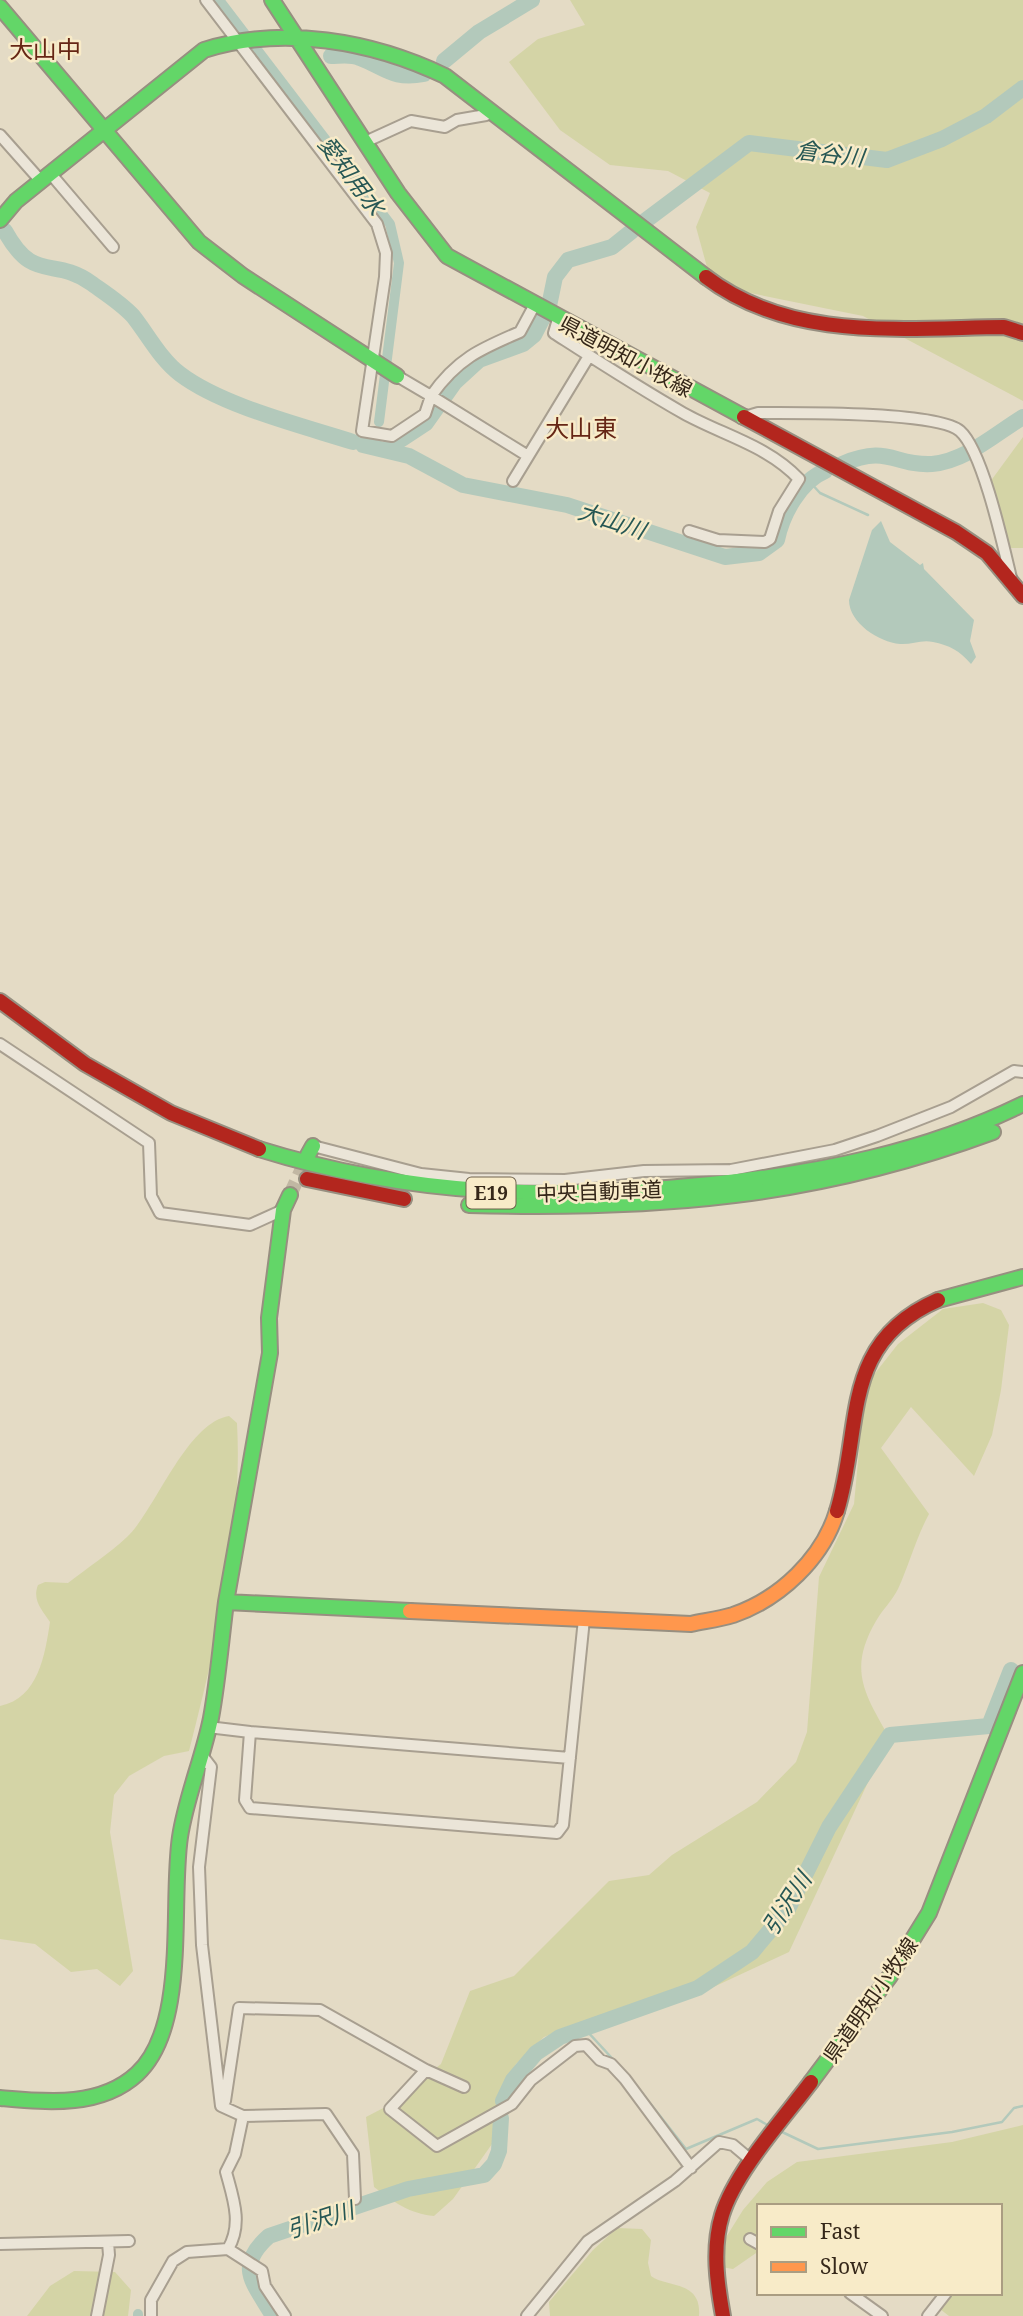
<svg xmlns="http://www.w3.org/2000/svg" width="1023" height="2316" font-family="'Noto Serif','Noto Sans JP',serif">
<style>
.green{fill:#d4d4a6}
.water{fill:#b3c9bb}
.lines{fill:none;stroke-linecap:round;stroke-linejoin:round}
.stream{stroke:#b3c9bb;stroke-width:2.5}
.canal{stroke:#b3c9bb;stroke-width:10}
.river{stroke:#b3c9bb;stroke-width:16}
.secondary-tunnel{stroke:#c1b7a3;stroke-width:14;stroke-dasharray:14 7;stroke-linecap:butt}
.street-casing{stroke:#a89f90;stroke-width:14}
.fast-casing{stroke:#978f80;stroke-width:18}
.slow-casing{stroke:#978f80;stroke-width:18}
.jam-casing{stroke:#978f80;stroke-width:18}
.street{stroke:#ebe5d8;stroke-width:10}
.fast{stroke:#63d668;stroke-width:14}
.slow{stroke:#ff974d;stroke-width:14}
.jam{stroke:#b3261e;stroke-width:14}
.labels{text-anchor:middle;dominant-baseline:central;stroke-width:5;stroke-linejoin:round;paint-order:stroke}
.shield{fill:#f8ebc8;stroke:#70624e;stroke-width:2}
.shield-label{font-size:19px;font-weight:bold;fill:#352719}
.street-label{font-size:21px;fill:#352719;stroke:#f8ebc8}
.water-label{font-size:23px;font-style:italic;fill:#265754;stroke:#f8ebc8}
.quarter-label{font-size:24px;fill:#662615;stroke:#f8ebc8}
</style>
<rect width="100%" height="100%" fill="#e4dbc5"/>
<path class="green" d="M570 0H1023V401L863 316 745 292 710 278 696 227 710 193 668 171 610 165 560 130 509 62 538 39 585 25Z
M1023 437V548H1009L990 482Z
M983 1303 1001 1310 1009 1325 1001 1390 992 1435 974 1476 911 1407 881 1448 929 1514C916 1538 909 1565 898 1589 892 1601 882 1610 876 1621 848 1669 864 1693 889 1737L789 1952 707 1990 612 2012 544 2037 516 2064 497 2101 492 2144 453 2199 434 2216C410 2214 392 2201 374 2187L366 2117 391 2104 441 2064 470 1991 514 1976 609 1881 649 1875 672 1855 757 1802 796 1762 807 1732 819 1577 854 1504 865 1386 898 1344 943 1309Z
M229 1416 237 1423C243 1534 216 1645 189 1751L164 1756 129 1776 114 1795 110 1832 133 1971 120 1986 97 1969 71 1972 35 1944 0 1939V1706C39 1698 45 1654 50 1622 42 1610 32 1600 38 1585L45 1582 68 1583C87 1568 109 1554 127 1537 155 1511 186 1423 229 1416Z
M1023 2125V2316H949L940 2309 934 2293H1000V2206H759V2251L733 2269 721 2267 715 2255 743 2210 767 2182 797 2162 952 2142Z
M617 2228 642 2229 651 2240 648 2263 651 2276C667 2288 702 2280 699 2316H550L549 2302 593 2250Z
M74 2271 115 2272 131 2290 128 2316H27L50 2286Z"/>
<path class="water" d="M881 521 890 542 920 565 923 563 924 569 974 620 970 641 976 657 971 664C960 651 949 645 933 642 922 639 911 645 900 644 879 642 849 623 849 600L872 530Z"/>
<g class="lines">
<path class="stream" d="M809 481 820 493 868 515
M586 2030 622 2069
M631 2079 686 2149 757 2119 771 2127
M780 2131 818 2149 952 2132 1002 2122 1014 2108 1023 2106"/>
<path class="canal" d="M219 0 390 224 399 263 379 422
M138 2316V2314"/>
<path class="river" d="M331 56C340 56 352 54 360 58 386 68 393 80 424 74
M444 61 479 32 532 0
M645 221 749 143 887 160 942 139 986 116 1023 88
M5 231C34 284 53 256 91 283 105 293 121 303 133 316 148 335 161 360 180 374 222 406 303 426 353 442
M363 445 409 456 463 485 567 505 725 557 759 553 777 540C782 515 800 481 825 471
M385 450 426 423 455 382 479 360 523 344 534 335 549 306 555 277 568 260 612 247 632 231
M842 464C889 444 893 466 932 464 966 461 995 434 1023 417
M503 2101 513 2080 536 2053 560 2037 698 1988 752 1952 788 1909 829 1827 890 1735 989 1726 1011 1670
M273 2316C254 2283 234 2267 269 2236L408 2189 484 2175 494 2164 499 2151 501 2118"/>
<path class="secondary-tunnel" d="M290 1195 305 1162"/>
<defs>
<path id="street" d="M206 0 377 224 386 253 385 277 362 431 392 436 425 414 431 396 528 456
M0 135 40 180
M365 142 411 121 445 127 457 120 486 115 491 110
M50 173 113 247
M558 319 554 333C596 360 639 388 683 413 722 435 767 445 799 479L779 511 770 539 765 542 718 540 689 531
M397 376 431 396C457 359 480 349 520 332L534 306
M741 418 758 413C793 413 937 411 960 431 983 451 1004 549 1012 582
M513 481 589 356
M0 1044 149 1143 151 1196 160 1213 250 1225 283 1210
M313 1146 421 1174 469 1179 565 1180 644 1171 731 1170 835 1150 877 1136 951 1107 1014 1071 1023 1072
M208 1727 250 1732 245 1800 250 1808 557 1833 563 1825 584 1619
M250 1732 570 1758
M201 1754 211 1767 199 1867 202 1945 221 2106 243 2116 326 2114 353 2154 355 2199
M426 2070 390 2109 437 2146 512 2104 531 2080 575 2046 586 2045 600 2060 611 2064 625 2079 691 2168
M225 2101 239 2008 320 2010 426 2070 464 2087
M750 2239 759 2244
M0 2244 129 2241
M228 2249C243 2224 233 2198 226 2172L235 2154 243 2116
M850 2293 882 2316
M97 2316 109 2255 108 2242
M151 2316V2300L173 2261 187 2252 228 2249 262 2271 265 2286 285 2316
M527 2316 588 2241 675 2181 719 2142 733 2145 752 2161
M928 2316 946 2293"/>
<path id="fast" d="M272 0 398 193 447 256 744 417
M0 7 199 242 243 276 397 376
M0 220 16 201 204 50C283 25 372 41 445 76L706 277
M259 1149C409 1196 555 1200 711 1184 819 1173 925 1152 1023 1104
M308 1155 313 1146
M469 1205C658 1210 814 1198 993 1132
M938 1300 1023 1277
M226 1602 270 1353 269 1318 283 1210 290 1195
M811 2082 890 1976 929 1913 1023 1673
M0 2098C46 2102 100 2108 137 2074 189 2026 170 1904 180 1837 186 1797 203 1758 211 1718 218 1680 221 1641 226 1602L410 1611"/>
<path id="slow" d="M410 1611 691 1624C705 1621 720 1619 733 1615 780 1599 823 1558 837 1511"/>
<path id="jam" d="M706 277C791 342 904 328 1004 327L1023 333
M744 417 956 532 987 553 1023 596
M0 1001 85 1064 171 1113 259 1149
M307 1179 404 1199
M837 1511C863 1426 839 1343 938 1300
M723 2316C717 2283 712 2248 722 2215 735 2172 784 2118 811 2082"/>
</defs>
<use href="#street" class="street-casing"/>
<use href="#fast" class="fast-casing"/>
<use href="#slow" class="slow-casing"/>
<use href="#jam" class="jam-casing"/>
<use href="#street" class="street"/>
<use href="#fast" class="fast"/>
<use href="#slow" class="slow"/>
<use href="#jam" class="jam"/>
</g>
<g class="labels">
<rect class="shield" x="466.5" y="1177.5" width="49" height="31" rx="5"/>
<g class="shield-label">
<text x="491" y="1193">E19</text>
</g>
<g class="street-label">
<text transform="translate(626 356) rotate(28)">県道明知小牧線</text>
<text transform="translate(599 1191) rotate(-2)">中央自動車道</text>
<text transform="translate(870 2000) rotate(-55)">県道明知小牧線</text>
</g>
<g class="water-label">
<text transform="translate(830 153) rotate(7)">倉谷川</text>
<text transform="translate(352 175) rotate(53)">愛知用水</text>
<text transform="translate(612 520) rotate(18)">大山川</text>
<text transform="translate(786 1903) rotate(-57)">引沢川</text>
<text transform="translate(320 2219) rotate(-18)">引沢川</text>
</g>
<g class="quarter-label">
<text x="45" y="48">大山中</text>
<text x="581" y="427">大山東</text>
</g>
</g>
<rect x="757" y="2204" width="245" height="91" fill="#f8ebc8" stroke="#aa9d82" stroke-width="2"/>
<rect x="771" y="2227" width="35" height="10" fill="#63d668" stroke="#aa9d82" stroke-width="2"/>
<text x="820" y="2239" font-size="21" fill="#352719">Fast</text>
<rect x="771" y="2262" width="35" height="10" fill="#ff974d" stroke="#aa9d82" stroke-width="2"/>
<text x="820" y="2274" font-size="21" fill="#352719">Slow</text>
</svg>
